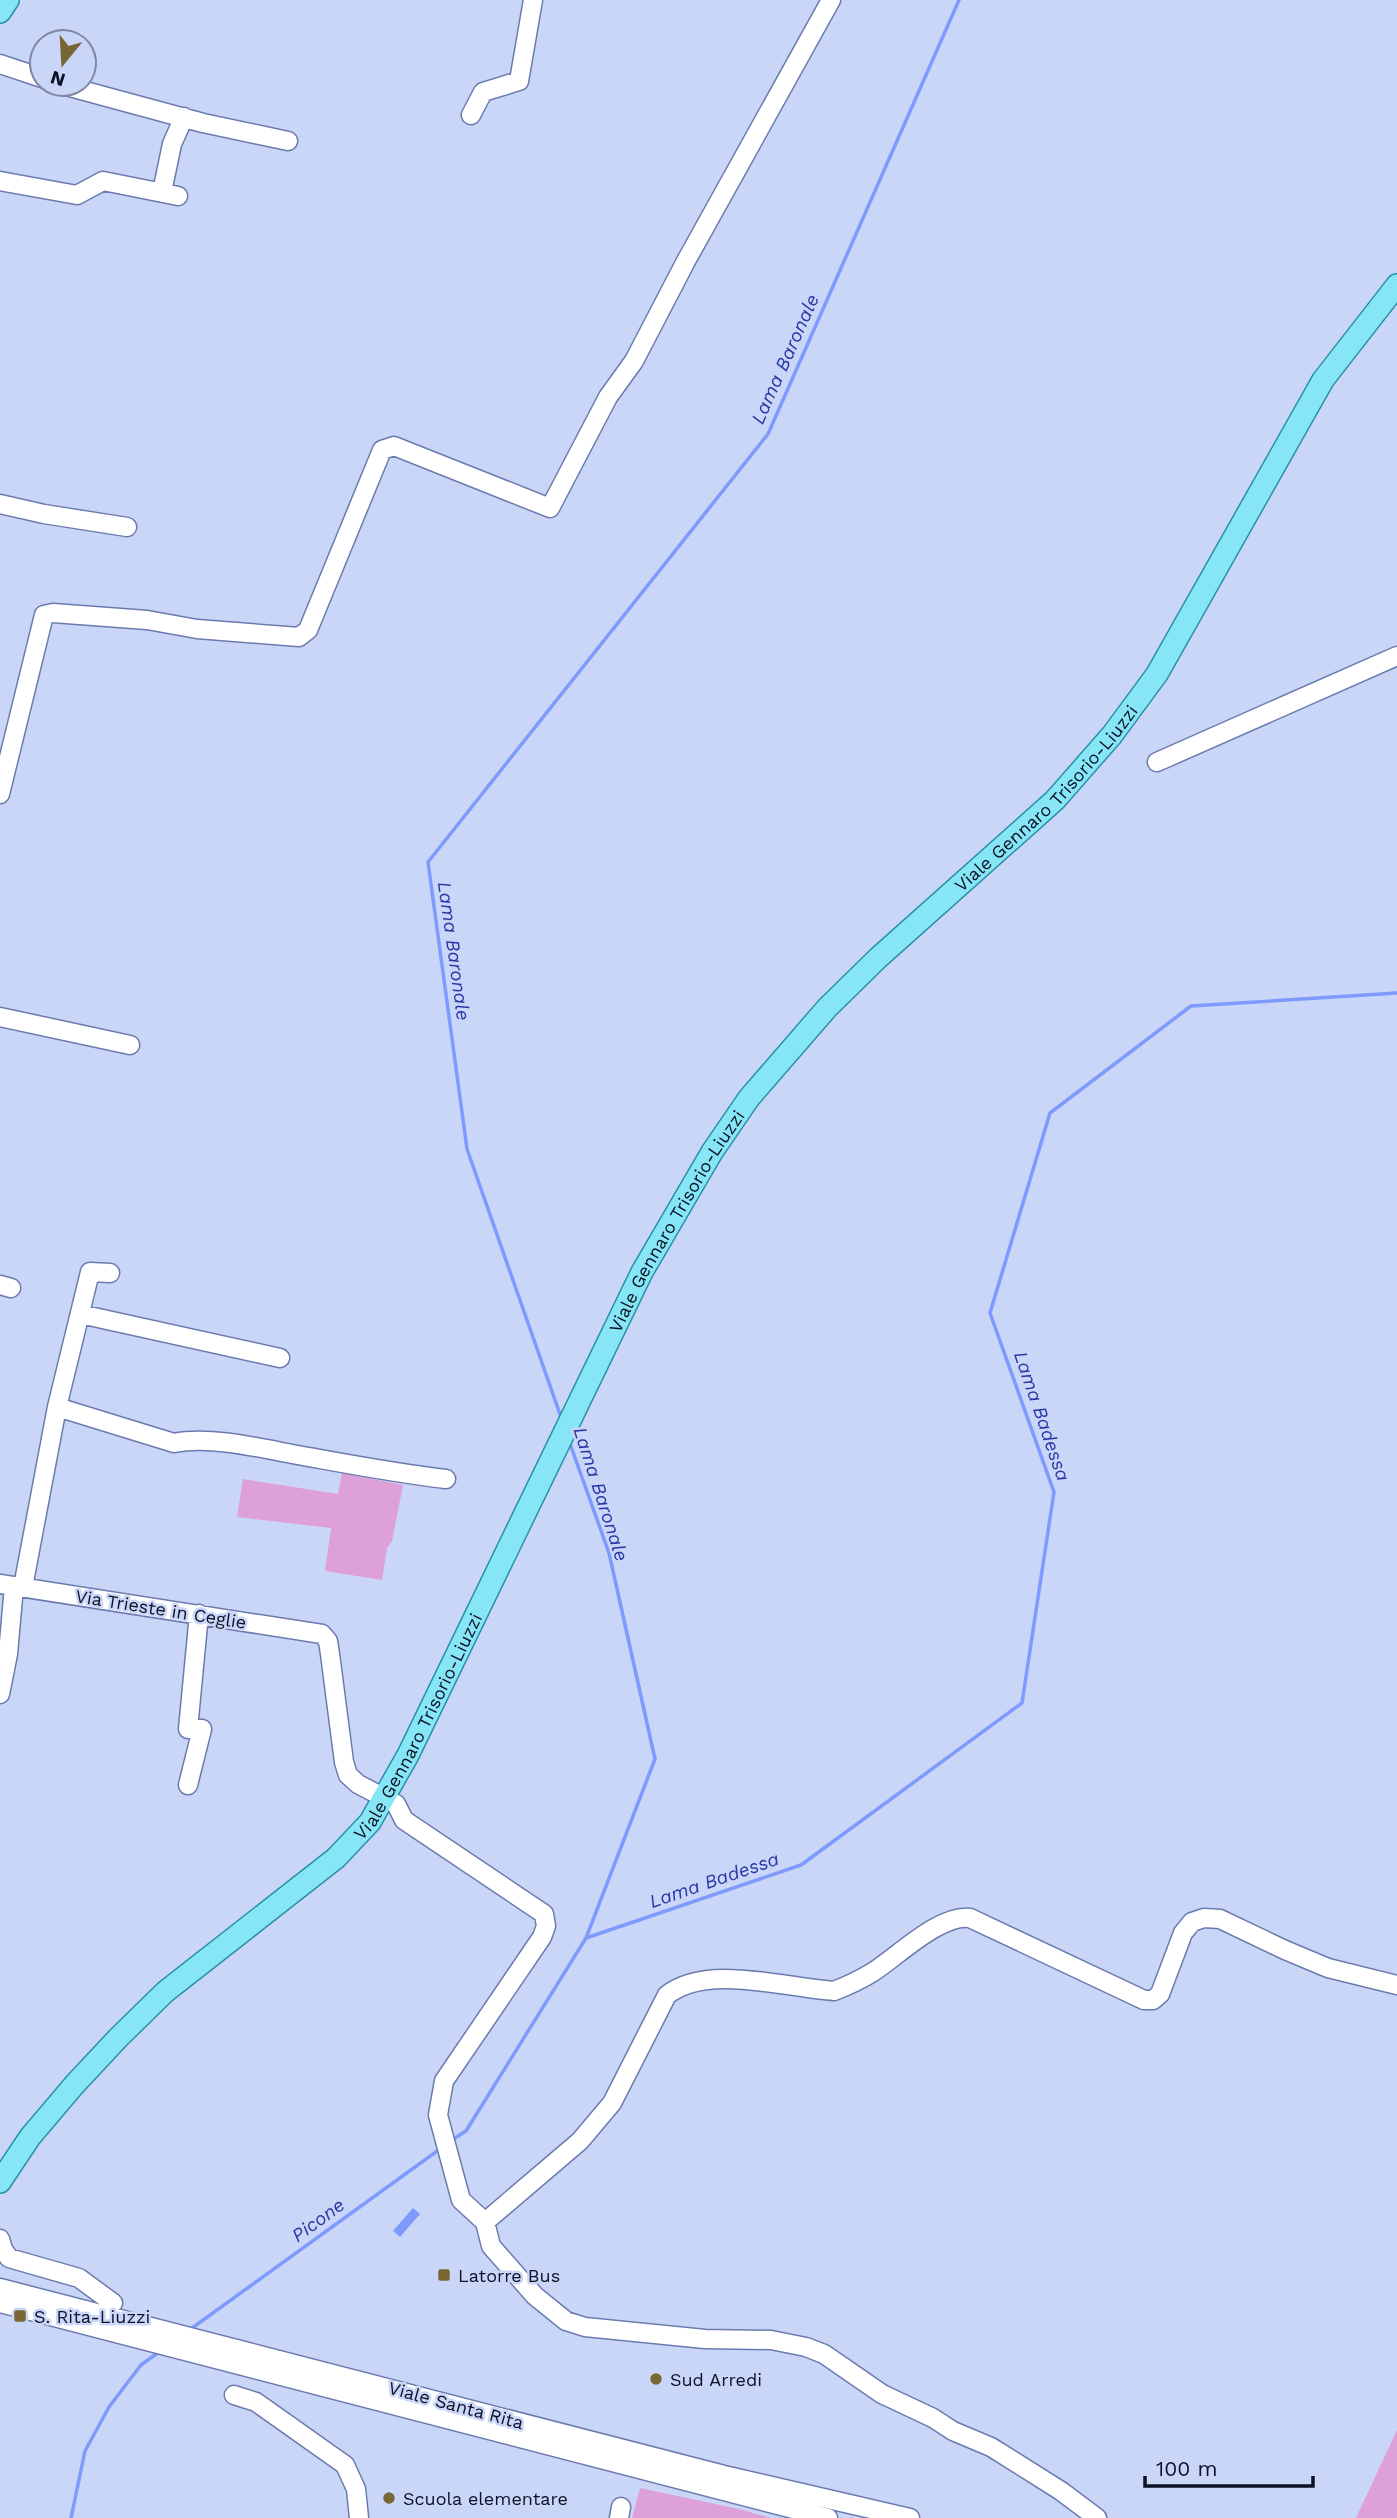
<svg xmlns="http://www.w3.org/2000/svg" width="1397" height="2518" font-family="'Work Sans',sans-serif">
<style>
.green{fill:#dea0d8}
.water{fill:#7e9afc}
.lines{fill:none;stroke-linecap:round;stroke-linejoin:round}
.stream{stroke:#7e9afc;stroke-width:3.5}
.minor-casing{stroke:#6b7baf;stroke-width:21}
.major-casing{stroke:#2891a8;stroke-width:24}
.minor{stroke:#fff;stroke-width:18}
.major{stroke:#87e6f5;stroke-width:21}
.poi-dot{fill:#786635;stroke:#cad6f8;stroke-width:2.5}
.labels{text-anchor:middle;dominant-baseline:central;stroke-width:5;stroke-linejoin:round;paint-order:stroke}
.street-label{font-size:18px;fill:#0c1125;stroke:#cad6f8}
.poi-label{font-size:18px;fill:#0c1125;stroke:#cad6f8;text-anchor:start}
.water-label{font-size:19px;font-style:italic;fill:#2837a6;stroke:#cad6f8}
</style>
<rect width="100%" height="100%" fill="#cad6f8"/>
<path class="green" d="M342 1473 403 1485 392 1541 387 1548 382 1580 325 1571 331 1528 237 1517 243 1479 338 1494Z
M1397 2430V2518H1356Z
M640 2488 739 2509 771 2518H632Z"/>
<path class="water" d="M413 2208 420 2214 400 2237 393 2231Z"/>
<g class="lines">
<path class="stream" d="M562 1420 467 1149 428 862 768 434 959 0
M586 1938 801 1865 1022 1703 1054 1492 990 1313 1050 1113 1191 1006 1397 993
M452 2140 466 2131 586 1938 655 1759 609 1553 569 1441
M188 2331 440 2149
M71 2518 85 2451 109 2407 141 2365 159 2352"/>
<defs>
<path id="minor" d="M0 64 42 78
M59 84 203 123 288 141
M471 115 483 92 519 81 533 0
M0 181 77 195 103 181 178 196
M162 192 172 144 184 117
M0 504 44 514 127 527
M1157 762 1397 656
M0 794 44 615 53 613 147 620 197 629 299 637 308 630 382 450 394 446 550 508 608 397 634 361 686 261 831 0
M0 1017 130 1045
M0 1285 11 1288
M80 1314 280 1358
M57 1407 174 1443C209 1436 256 1447 292 1454 343 1463 394 1473 446 1479
M0 1584 322 1634 328 1641 330 1654 344 1762 348 1775 358 1784 396 1804 404 1820 544 1914 546 1926 542 1937 444 2081 438 2115 461 2200 485 2222 491 2246 535 2296 566 2321 585 2327 705 2339 771 2340 806 2347 824 2354 882 2394 933 2418 953 2431 991 2447 1061 2491 1097 2518
M23 1587 57 1407 90 1272 110 1273
M0 1694 8 1654 14 1586
M188 1785 202 1729H188L199 1614
M485 2222 580 2141 612 2103 667 1995C707 1963 785 1988 834 1991 847 1986 860 1980 873 1972 898 1956 940 1914 970 1918L1144 2000H1153L1160 1994 1183 1933 1192 1922 1204 1918 1220 1919 1285 1950 1328 1968 1397 1985
M0 2239 3 2249 9 2258 79 2278 113 2303
M0 2288 724 2475 910 2518
M0 2303 828 2518
M234 2395 256 2402 345 2465 356 2489 359 2518
M619 2518 621 2507"/>
<g id="major">
<path d="M0 12 8 0"/>
<path id="s1" d="M0 2182 30 2137 75 2084 118 2038 165 1992 336 1858 370 1822 408 1755 642 1272 712 1152 749 1098 827 1008 878 958 1055 800 1112 735 1157 674 1323 380 1397 285"/>
</g>
</defs>
<use href="#minor" class="minor-casing"/>
<use href="#major" class="major-casing"/>
<use href="#minor" class="minor"/>
<use href="#major" class="major"/>
</g>
<g class="poi-dot">
<rect x="437" y="2268" width="14" height="14" rx="3.5"/>
<rect x="13" y="2309" width="14" height="14" rx="3.5"/>
<circle cx="656" cy="2379" r="7"/>
<circle cx="389" cy="2498" r="7"/>
</g>
<g class="labels">
<g class="street-label">
<text stroke="none"><textPath href="#s1" startOffset="1760">Viale Gennaro Trisorio-Liuzzi</textPath></text>
<text stroke="none"><textPath href="#s1" startOffset="1194">Viale Gennaro Trisorio-Liuzzi</textPath></text>
<text transform="translate(161 1609) rotate(9)">Via Trieste in Ceglie</text>
<text stroke="none"><textPath href="#s1" startOffset="626">Viale Gennaro Trisorio-Liuzzi</textPath></text>
<text transform="translate(456 2405) rotate(15)">Viale Santa Rita</text>
</g>
<g class="poi-label">
<text x="458" y="2275">Latorre Bus</text>
<text x="34" y="2316">S. Rita-Liuzzi</text>
<text x="670" y="2379">Sud Arredi</text>
<text x="403" y="2498">Scuola elementare</text>
</g>
<g class="water-label">
<text transform="translate(785 359) rotate(-66)">Lama Baronale</text>
<text transform="translate(454 951) rotate(82)">Lama Baronale</text>
<text transform="translate(1042 1416) rotate(71)">Lama Badessa</text>
<text transform="translate(601 1494) rotate(72)">Lama Baronale</text>
<text transform="translate(714 1880) rotate(-19)">Lama Badessa</text>
<text transform="translate(318 2220) rotate(-36)">Picone</text>
</g>
</g>
<g transform="translate(63 63) rotate(198)"><circle r="33" fill="#cad6f8" stroke="#7e87a4" stroke-width="2"/>
<path d="M0-5L12 26L0 18L-12 26Z" fill="#786635"/>
<text y="-10" font-size="19" font-weight="bold" text-anchor="middle" fill="#0c1125">N</text>
</g>
<path d="M1145 2476v10h168v-10" fill="none" stroke="#0c1125" stroke-width="3.5"/>
<text x="1156" y="2476" font-size="21" fill="#0c1125" stroke="#cad6f8" stroke-width="5" paint-order="stroke">100 m</text>
</svg>
